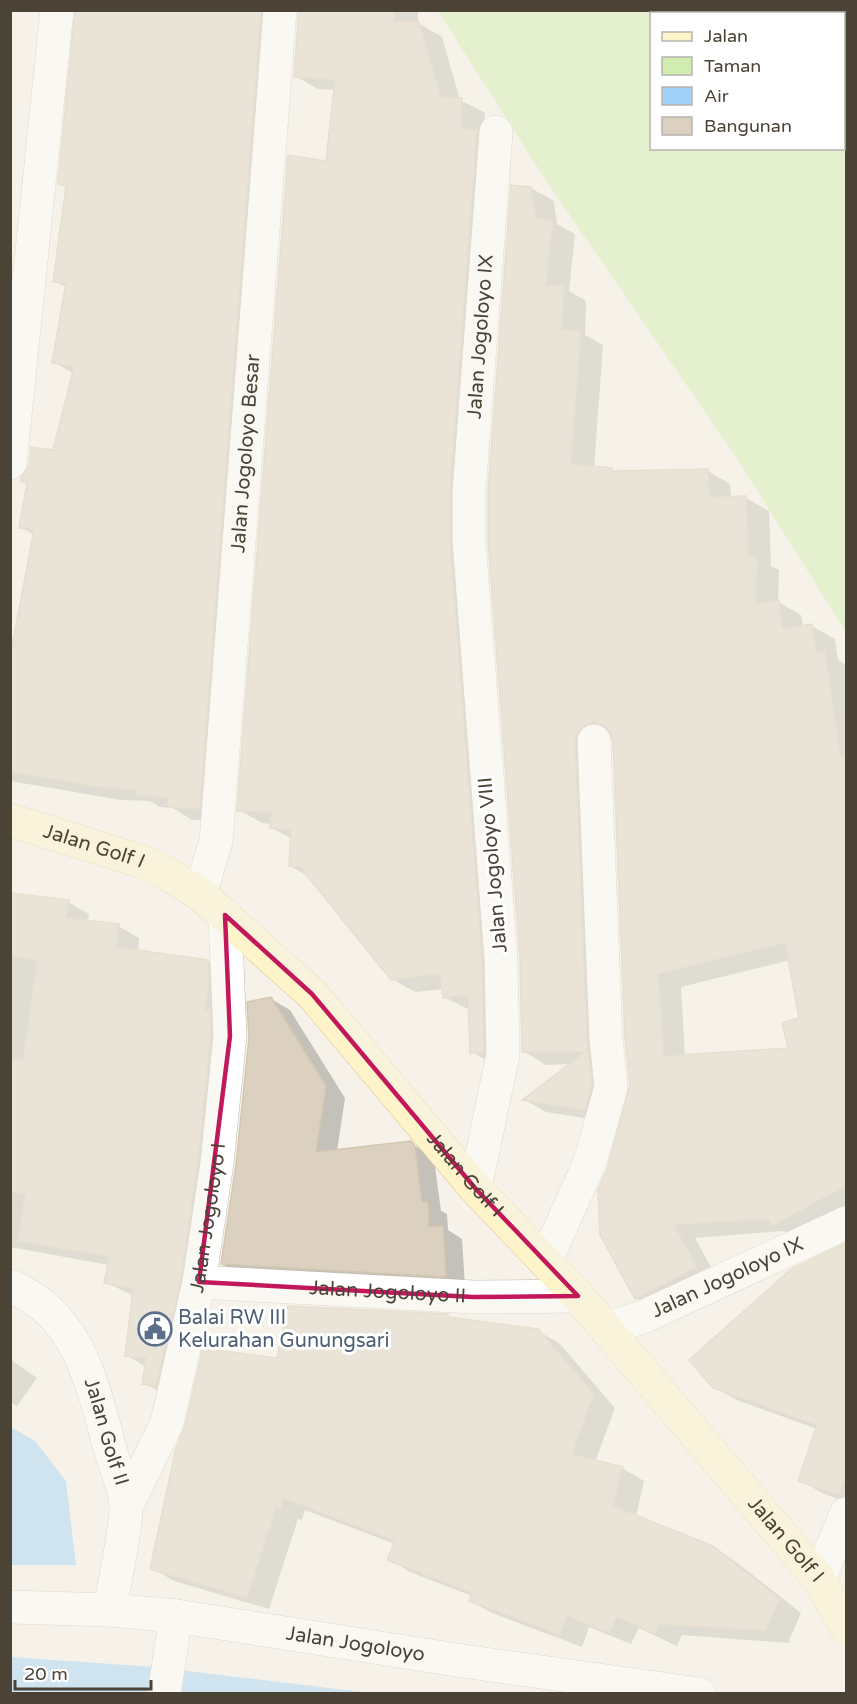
<svg xmlns="http://www.w3.org/2000/svg" width="857" height="1704" font-family="'Varela Round',sans-serif">
<style>
.green{fill:#d0edaf;fill-rule:evenodd}
.water{fill:#a1d2f7}
.shadow{fill:#0003;fill-rule:evenodd}
.building{fill:#dcd1c0;stroke:#d4c7b0;stroke-width:1.5;fill-rule:evenodd}
.lines{fill:none;stroke-linecap:round;stroke-linejoin:round}
.street-casing{stroke:#c3bbab;stroke-width:34}
.secondary-casing{stroke:#dac895;stroke-width:34}
.street{stroke:#fff;stroke-width:33}
.secondary{stroke:#fff3ca;stroke-width:33}
.marked{fill:none;stroke:#c2185b;stroke-width:4.5;stroke-linejoin:round}
.labels{text-anchor:middle;dominant-baseline:central;stroke-width:6;stroke-linejoin:round;paint-order:stroke}
.street-label{font-size:20px;fill:#4b4336;stroke:#fff}
.service-label{font-size:20px;fill:#4e5e75;stroke:#fff;text-anchor:start}
</style>
<rect width="100%" height="100%" fill="#f6f2e9"/>
<path class="green" d="M438 11H846V632L740 463 545 179ZM652 14H844V148H652Z"/>
<path class="water" d="M11 1427 35 1441 66 1481 76 1565H11Z
M10 1657 155 1667 371 1693H11Z"/>
<path class="shadow" d="M77 10H290L222 821 192 820 173 808 160 807 150 801 121 800 10 781V667L34 535 21 527 28 484 22 481 54 452 74 374 54 362 67 288 55 281 68 188 59 184Z
M418 10V23L442 37 460 100 485 113 473 504 494 1065 472 1052 470 1010 444 997 443 989 415 992 392 979 310 877 290 866 292 839 272 828V824L262 823 239 810 328 163 335 90 318 89 295 76 300 11Z
M531 188 554 201 557 224 575 234 569 291 586 301 585 335 603 345 594 468 617 472 708 471 730 484 731 498H746L769 511 771 566 779 570 778 602 801 615 803 627 812 626 835 639 838 660 846 665V1210L795 1238 784 1231 695 1238 718 1280 659 1311 636 1298 601 1234 609 1168 631 1085 613 736 606 738 608 1122 546 1112 525 1100 571 1064 546 1065 523 1051ZM790 960 801 1019 790 1049 685 1056 681 987Z
M10 894 68 902 89 914 88 922 118 926 139 938 138 952 208 961 229 974 230 995 165 1395 144 1383 146 1367 126 1355 134 1296 105 1282 109 1265 10 1247Z
M271 999 290 1010 345 1098 337 1151 410 1142 434 1159 441 1211 447 1214 448 1230 462 1239 465 1287 241 1275 222 1264Z
M846 1243V1502L822 1493 800 1480 817 1429 737 1400 714 1387 791 1271Z
M447 1316 454 1320 538 1331 560 1344 615 1408 595 1462 622 1468 644 1481 636 1516 712 1547 735 1561 801 1613 788 1643 682 1635 677 1646 639 1628 631 1644 589 1627 582 1647 492 1613 470 1601 472 1596 410 1572 389 1559 395 1544 305 1510 302 1520 298 1519 269 1609 174 1581 152 1568 278 1360Z
M10 1359 37 1378 17 1406 10 1402Z"/>
<path class="building" d="M75 10H261L200 809 168 807V798L135 795 136 790 97 787 10 772V657L34 530 19 528 27 483 21 482V477L29 466 31 447 53 450 74 367 52 363 66 283 53 282 66 186 58 184Z
M299 10H395V21L419 22 441 97 462 98 461 129 477 130 450 491V540L482 959 484 1053H470L468 995 443 998 440 974 391 980 300 867 289 866 291 830 270 828 271 812 237 811 288 155 326 161 335 80 294 77Z
M511 185 531 187 536 218 553 220 546 285 564 286 562 330 581 331 571 464 612 468V471L708 469 709 497 746 496 749 556H757L756 603 779 600 782 629 812 624 817 652 825 651 841 758 846 757V1186L772 1226 767 1219 674 1225 697 1267 635 1299 600 1235 598 1190 608 1167 630 1085 625 1038 613 740 609 731 603 725 594 722 584 726 577 733 575 742 587 1040 592 1085 585 1110 522 1100 585 1052H522L520 957 488 539V493ZM785 943 799 1018 782 1023 788 1048 664 1056 658 974Z
M10 893 69 900 66 918 119 924 116 947 208 960 209 983 205 1010 210 1009 211 1035 198 1161 181 1279 156 1386 142 1384 146 1358 125 1356 133 1289 104 1283 109 1257 18 1241 25 1194 10 1191V1058L23 1060 37 960 10 956Z
M271 997 326 1086 316 1152 411 1141 415 1146 422 1202H428L429 1227 443 1226 446 1277 221 1264 236 1165 249 1038 247 1002Z
M846 1243V1474L839 1495 798 1481 817 1425 713 1388 689 1360 790 1270Z
M288 1306 448 1314V1317L538 1329 594 1394 572 1454 623 1467 613 1506 713 1546 780 1599 766 1631 660 1624 655 1634 617 1617 609 1633 567 1616 560 1635 469 1601 472 1593 387 1560 395 1541 283 1498 281 1509 276 1508 247 1598 150 1569 176 1448 185 1427 203 1348 277 1358Z"/>
<g class="lines">
<defs>
<g id="street">
<path d="M10 463 57 10"/>
<path id="s1" d="M200 894 216 841 280 10"/>
<path id="s2" d="M475 1188 503 1055 501 958 469 540V492L496 132"/>
<path d="M546 1260 590 1162 611 1087 606 1039 594 741"/>
<path id="s3" d="M199 1282 473 1297 578 1296"/>
<path id="s4" d="M10 1286C80 1314 93 1387 111 1452 116 1469 127 1492 126 1510 124 1543 115 1577 110 1610"/>
<path id="s5" d="M606 1329 645 1316 846 1223"/>
<path id="s6" d="M126 1507 167 1423 199 1282 217 1163 230 1036 225 915"/>
<path d="M819 1579 846 1514"/>
<path id="s7" d="M10 1607 110 1610 176 1616 463 1661 699 1694"/>
<path d="M164 1694 176 1616"/>
</g>
<g id="secondary">
<path id="s8" d="M10 820 140 861 163 871 200 894 312 994 475 1188 578 1296 819 1579 846 1627"/>
</g>
</defs>
<use href="#street" class="street-casing"/>
<use href="#secondary" class="secondary-casing"/>
<use href="#street" class="street"/>
<use href="#secondary" class="secondary"/>
</g>
<path d="M0 0H857V1704H0ZM225 915 312 994 475 1188 578 1296 473 1297 199 1282 230 1036Z" fill="#f6f2e9" fill-opacity=".55" fill-rule="evenodd"/>
<path class="marked" d="M225 915 312 994 475 1188 578 1296 473 1297 199 1282 230 1036Z"/>
<defs>
<symbol id="civic-ring" viewBox="-11 -11 22 22"><circle r="9.5" fill="#fff" stroke="#5c6f8a" stroke-width="1.5"/><path d="M-.6-6.5H3V-4.5H.6V-3L4-1V1h2V6H-6V1h2V-1L-.6-3ZM-1.2 2.5V6h2.4V2.5Z" fill="#5c6f8a"/></symbol>
</defs>
<g fill-rule="evenodd">
<use href="#civic-ring" x="136" y="1310" width="38" height="38"/>
</g>
<g class="labels">
<g class="street-label">
<text stroke="none"><textPath href="#s2" startOffset="856">Jalan Jogoloyo IX</textPath></text>
<text stroke="none"><textPath href="#s1" startOffset="444">Jalan Jogoloyo Besar</textPath></text>
<text stroke="none"><textPath href="#s8" startOffset="88">Jalan Golf I</textPath></text>
<text transform="translate(493 865) rotate(-95)">Jalan Jogoloyo VIII</text>
<text stroke="none"><textPath href="#s8" startOffset="592">Jalan Golf I</textPath></text>
<text stroke="none"><textPath href="#s6" startOffset="303">Jalan Jogoloyo I</textPath></text>
<text stroke="none"><textPath href="#s5" startOffset="132">Jalan Jogoloyo IX</textPath></text>
<text stroke="none"><textPath href="#s3" startOffset="189">Jalan Jogoloyo II</textPath></text>
<text stroke="none"><textPath href="#s4" startOffset="182">Jalan Golf II</textPath></text>
<text stroke="none"><textPath href="#s8" startOffset="1078">Jalan Golf I</textPath></text>
<text stroke="none"><textPath href="#s7" startOffset="348">Jalan Jogoloyo</textPath></text>
</g>
<g class="service-label">
<text x="178" y="1318">Balai RW III<tspan x="178" dy="23">Kelurahan Gunungsari</tspan></text>
</g>
</g>
<rect width="857" height="1704" fill="none" stroke="#4b4336" stroke-width="24"/>
<rect x="650" y="12" width="195" height="138" fill="#ffffff" stroke="#b7b4af" stroke-width="1.5"/>
<rect x="662" y="32" width="30" height="9" fill="#fff3ca" stroke="#b7b4af" stroke-width="1.5"/>
<text x="704" y="42" font-size="18" fill="#4b4336">Jalan</text>
<rect x="662" y="57" width="30" height="18" fill="#d0edaf" stroke="#b7b4af" stroke-width="1.5"/>
<text x="704" y="72" font-size="18" fill="#4b4336">Taman</text>
<rect x="662" y="87" width="30" height="18" fill="#a1d2f7" stroke="#b7b4af" stroke-width="1.5"/>
<text x="704" y="102" font-size="18" fill="#4b4336">Air</text>
<rect x="662" y="117" width="30" height="18" fill="#dcd1c0" stroke="#b7b4af" stroke-width="1.5"/>
<text x="704" y="132" font-size="18" fill="#4b4336">Bangunan</text>
<path d="M15 1680v9h136v-9" fill="none" stroke="#4b4336" stroke-width="3"/>
<text x="24" y="1680" font-size="18" fill="#4b4336" stroke="#ffffff" stroke-width="4.5" paint-order="stroke">20 m</text>
</svg>
